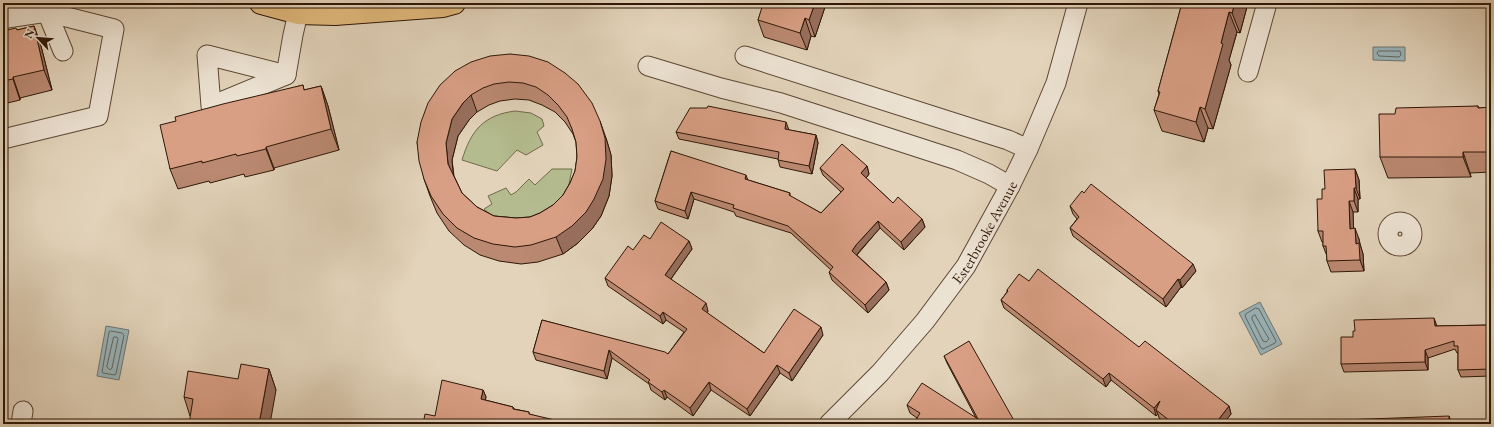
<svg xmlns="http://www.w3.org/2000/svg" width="1494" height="427" font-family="'EB Garamond',serif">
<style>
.green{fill:#b4bc8f;stroke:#716a4b}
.water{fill:#99b5bb;stroke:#6e7673}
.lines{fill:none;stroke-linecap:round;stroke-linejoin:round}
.shore{stroke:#646661;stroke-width:1}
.minor-casing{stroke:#5b4634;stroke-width:21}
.major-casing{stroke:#2e1707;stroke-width:24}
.minor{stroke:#ece2d2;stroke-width:19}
.major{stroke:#e1ba7d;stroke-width:22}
.wall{fill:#bb8972;stroke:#2e1707;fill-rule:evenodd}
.shaded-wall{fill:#986f5d;stroke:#2e1707}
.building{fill:#d99f85;stroke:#2e1707;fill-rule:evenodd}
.labels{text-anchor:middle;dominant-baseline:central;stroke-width:3;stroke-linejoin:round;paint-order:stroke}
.street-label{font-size:15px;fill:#2e1707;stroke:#ece2d2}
</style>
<rect width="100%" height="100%" fill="#e2d3ba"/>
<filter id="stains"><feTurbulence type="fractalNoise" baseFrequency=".005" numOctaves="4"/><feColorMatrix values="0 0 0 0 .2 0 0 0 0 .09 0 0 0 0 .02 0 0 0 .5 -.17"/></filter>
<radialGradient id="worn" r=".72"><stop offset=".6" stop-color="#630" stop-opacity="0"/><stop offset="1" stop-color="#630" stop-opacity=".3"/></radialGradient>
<path class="green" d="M515 111 531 113 542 119 544 126 537 132 543 145 526 155 517 150 497 171 462 160C471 130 484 115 515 111Z
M552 169H572L568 189 557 207 515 224 491 215 484 209 492 204 488 196 506 188 511 195 516 192 529 179 535 185Z"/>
<path class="water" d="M1373 47H1405V61L1373 60Z
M1260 302 1282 344 1261 355 1239 313Z
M106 326 129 330 119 380 97 376Z"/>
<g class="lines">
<path class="shore" d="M1379 51H1400L1401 55 1399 57 1379 56 1377 53Z
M1256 308 1259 309 1276 341 1275 343 1263 349 1261 348 1245 316 1246 314Z
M1255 315 1269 339 1266 342 1263 341 1252 319V317Z
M111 331 122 333 124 335 116 374 115 375 103 373 102 372 109 332Z
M114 337H117L118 339 112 368 110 370 107 367Z"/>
<defs>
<g id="minor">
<path d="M3 17 7 18 47 12 63 51"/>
<path d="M207 55 286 75 211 106Z"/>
<path d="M745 56 1008 140 1028 149"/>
<path d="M648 66 721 88 781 103 957 160 989 174 1010 186"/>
<path d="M1248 72 1267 3"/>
<path d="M286 75 293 35 298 13"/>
<path d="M3 139 98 116 114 29 47 12 50 3"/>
<circle cx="1400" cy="234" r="12"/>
<path d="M21 424 23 411"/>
<path id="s1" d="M829 424 880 373 925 321 966 266 1010 186 1028 149 1056 83 1078 3"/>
</g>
<path id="major" d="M261 3 298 13 335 14 443 6 454 3"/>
</defs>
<use href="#minor" class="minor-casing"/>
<use href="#major" class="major-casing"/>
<use href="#minor" class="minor"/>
<use href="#major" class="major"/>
</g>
<path class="wall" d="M760 3 824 4 825 7 815 37 811 36 807 50 764 37 758 20 762 9Z
M1182 3H1248L1240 33 1237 32 1229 60 1231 65 1213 129 1208 128 1204 142 1162 131 1154 110 1159 94 1158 91Z
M34 26 41 46 52 90 20 98V100L3 104V31L17 30Z
M510 54 606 138 611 155 612 176 609 196 601 216 592 229 578 243 563 254 538 262 521 264 499 261 480 255 464 245 449 231 437 213 430 196 424 179 417 142ZM515 99 529 100 542 105 555 112 565 122 573 134 576 142 577 157 575 171 570 183 563 195 553 205 540 213 530 217 516 218 494 216 477 207 462 193 454 176 452 160 458 136 469 120 477 112 489 105 500 101Z
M303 85 304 90 321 86 328 106 339 150 274 168V170L245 177 244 174 210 183 209 181 178 189 170 169 176 121Z
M1478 106 1479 108 1491 107V172L1470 173 1471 177 1388 178 1380 157 1395 114Z
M789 130 816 135 818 143 812 174 780 167 778 159 679 139 676 132Z
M671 151 748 180 790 193V196L821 213 841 192 823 175 820 168 867 166 869 174 866 178 893 203 922 219 925 227 904 250 880 228 857 255 886 282 889 290 868 313 832 280 829 272 831 270 791 233 736 216 734 212 694 199 688 219 658 209 655 201Z
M1355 169 1359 180 1360 199H1358V212H1353V228L1359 239 1360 244 1363 254 1364 271 1331 272 1327 261V256L1323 246V242H1322L1318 231 1325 189Z
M1070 206 1196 271 1182 288 1181 287 1166 307 1073 236 1070 228 1077 219 1073 214Z
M650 239 689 241 692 249 671 279 708 311 707 313 764 353 823 335 792 381 780 373 750 416 711 390 693 416 667 397 665 400 651 390 649 384 612 358 607 379 536 360 533 352 542 320 668 354 684 332 666 320 663 324 608 286 605 278 633 250Z
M1007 290 1139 347 1229 406 1231 414 1223 424H1167L1159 418 1158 414 1156 416 1111 380 1106 387 1004 308 1001 300 1007 292Z
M1491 325V376L1461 377 1458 370V353H1457L1455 349 1428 358V370L1344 372 1341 364 1353 337 1437 326Z
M944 356 1016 424H917L916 420 917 418 910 413 907 405 976 418 947 363Z
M269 369 276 390 190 416 184 397Z
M483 390 486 397 485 400 513 407 514 409 529 412V414L562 424H423L435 416Z"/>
<path class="shaded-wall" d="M815 3H824V4L825 7 815 37 809 20Z
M1235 3H1248L1240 33 1232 13Z
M1229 12 1237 32 1229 60 1231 65 1213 129 1205 109 1221 43Z
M805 18 811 36 807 50 800 33Z
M34 26 41 46 52 90 44 70Z
M13 77 20 98V100L13 79Z
M321 86 328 106 339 150 331 129Z
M471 95 477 112 469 120 458 136 452 160 454 181 448 164 446 143 452 119 463 103Z
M1200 107 1208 128 1204 142 1196 122Z
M600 121 606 138 611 155 612 176 609 196 601 216 592 229 578 243 563 254 556 237Z
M786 122 789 130 785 129Z
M816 135 818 143 812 174 809 166Z
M266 147 274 168V170L266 149Z
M1463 152 1470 173 1471 177 1463 157Z
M867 166 869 174 864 181 861 173Z
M1355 169 1359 180 1360 199 1356 188Z
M746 175 749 183 745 179Z
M1354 188 1358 199V212L1354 201Z
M691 192 694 199 688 219 685 211Z
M1349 201 1353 212 1354 240 1350 229Z
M922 219 925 227 904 250 901 242Z
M878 221 880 228 858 253 855 258 852 251 856 245Z
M1355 228 1359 239 1360 244 1363 254 1364 271 1360 260 1356 244Z
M689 241 692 249 668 283 665 275Z
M1193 264 1196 271 1182 288 1180 280Z
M1178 279 1181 287 1166 307 1163 299Z
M886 282 889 290 868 313 865 305Z
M706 303 708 311 705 317 702 309Z
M663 312 666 320 663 324 660 316Z
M1434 318 1437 326V334L1435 326Z
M821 327 823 335 792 381 789 373Z
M609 350 612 358 607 379 604 371Z
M1425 350 1428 358V370L1425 362Z
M777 365 780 373 750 416 747 409Z
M269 369 276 390 270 424H259Z
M1109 373 1111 380 1106 387 1103 379Z
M709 382 711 390 693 416 690 408Z
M483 390 486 397 484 407 481 399Z
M664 390 667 397 665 400 662 392Z
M1160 401 1156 410 1158 414 1156 416 1154 408Z
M1229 406 1231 414 1223 424H1215Z
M1449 416 1452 424H1449Z"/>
<path class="building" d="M760 3H815L809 20 805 18 800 33 758 20 763 4Z
M1182 3H1235L1232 13 1229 12 1221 43 1223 44 1205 109 1200 107 1196 122 1154 110 1160 92 1158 91Z
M34 26 44 70 13 77V79L3 81V31L16 28 17 30Z
M510 54 529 56 548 62 565 73 578 84 592 103 600 121 605 138 606 159 603 179 594 199 586 212 572 226 556 237 531 245 515 247 493 244 474 238 457 228 443 214 431 196 424 179 419 161 417 142 421 122 428 103 440 85 455 71 471 62 490 56ZM509 82 523 83 536 87 548 95 558 105 567 117 572 129 576 142 577 157 575 171 570 183 563 195 553 205 540 213 530 217 516 218 494 216 477 207 462 193 448 164 446 143 452 119 463 103 471 95 483 88 494 84Z
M303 85 304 90 321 86 331 129 266 147V149L237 156 236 154 202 163V161L170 169 160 125 176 121 175 117 223 104Z
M708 106 786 122 785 129 816 135 809 166 778 160 779 152 676 132 690 108H707Z
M1478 106V108L1491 107V152H1463V157H1380L1379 114H1395L1396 108Z
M842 144 867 166 861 173 893 203 898 197 922 219 901 242 878 221 856 245 852 251 886 282 865 305 829 272 833 267 788 226 733 208 734 205 691 192 685 211 655 201 671 151 746 175 745 179 790 193 789 195 821 213 844 189 820 168Z
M1355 169 1356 188H1354V201H1349L1350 229 1355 228 1356 244 1359 243 1360 260 1327 261 1326 246H1323V231H1318L1317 199H1322V189H1325L1324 170Z
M1091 184 1193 264 1180 280 1178 279 1163 299 1070 228 1079 217 1070 206 1082 191 1084 193Z
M661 222 689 241 665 275 706 303 702 309 764 353 794 309 821 327 789 373 777 365 747 409 709 382 690 408 664 390 662 392 648 382 650 380 609 350 604 371 533 352 542 320 665 352 668 354 687 329 663 312 660 316 605 278 628 246 633 250 644 235 650 239Z
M1038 269 1139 347 1145 341 1229 406 1215 424H1174L1156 410 1160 401 1154 408 1109 373 1103 379 1001 300 1008 291 1007 290 1019 274 1029 281Z
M1434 318 1435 326 1491 325V369L1458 370V346H1454V341L1425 350V362L1341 364V337H1353V331H1355L1354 320Z
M969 341 1016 424H922L916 420 920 413 907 405 922 383 978 419 944 356Z
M241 364 269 369 259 424H189L193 399 184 397 188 371 238 379Z
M442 380 483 390 481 399 513 407V409L529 412V414L559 421V423L562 424H472L456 421 455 424H423L425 414 435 416Z
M1449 416V424H1343L1342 420Z"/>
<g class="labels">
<g class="street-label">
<text stroke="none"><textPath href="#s1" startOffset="248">Esterbrooke Avenue</textPath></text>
</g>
</g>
<rect width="1494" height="427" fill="none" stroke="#e2d3ba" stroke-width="16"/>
<rect x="4" y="4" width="1486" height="419" fill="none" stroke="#2e1707" stroke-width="2"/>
<rect x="8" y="8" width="1478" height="411" fill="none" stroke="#2e1707"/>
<g transform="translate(38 38) rotate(296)" stroke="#ece2d2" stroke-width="3" paint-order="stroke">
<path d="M0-3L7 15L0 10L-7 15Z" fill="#2e1707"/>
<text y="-6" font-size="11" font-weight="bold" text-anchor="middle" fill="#2e1707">N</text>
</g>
<rect width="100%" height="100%" filter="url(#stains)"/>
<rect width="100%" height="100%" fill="url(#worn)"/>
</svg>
